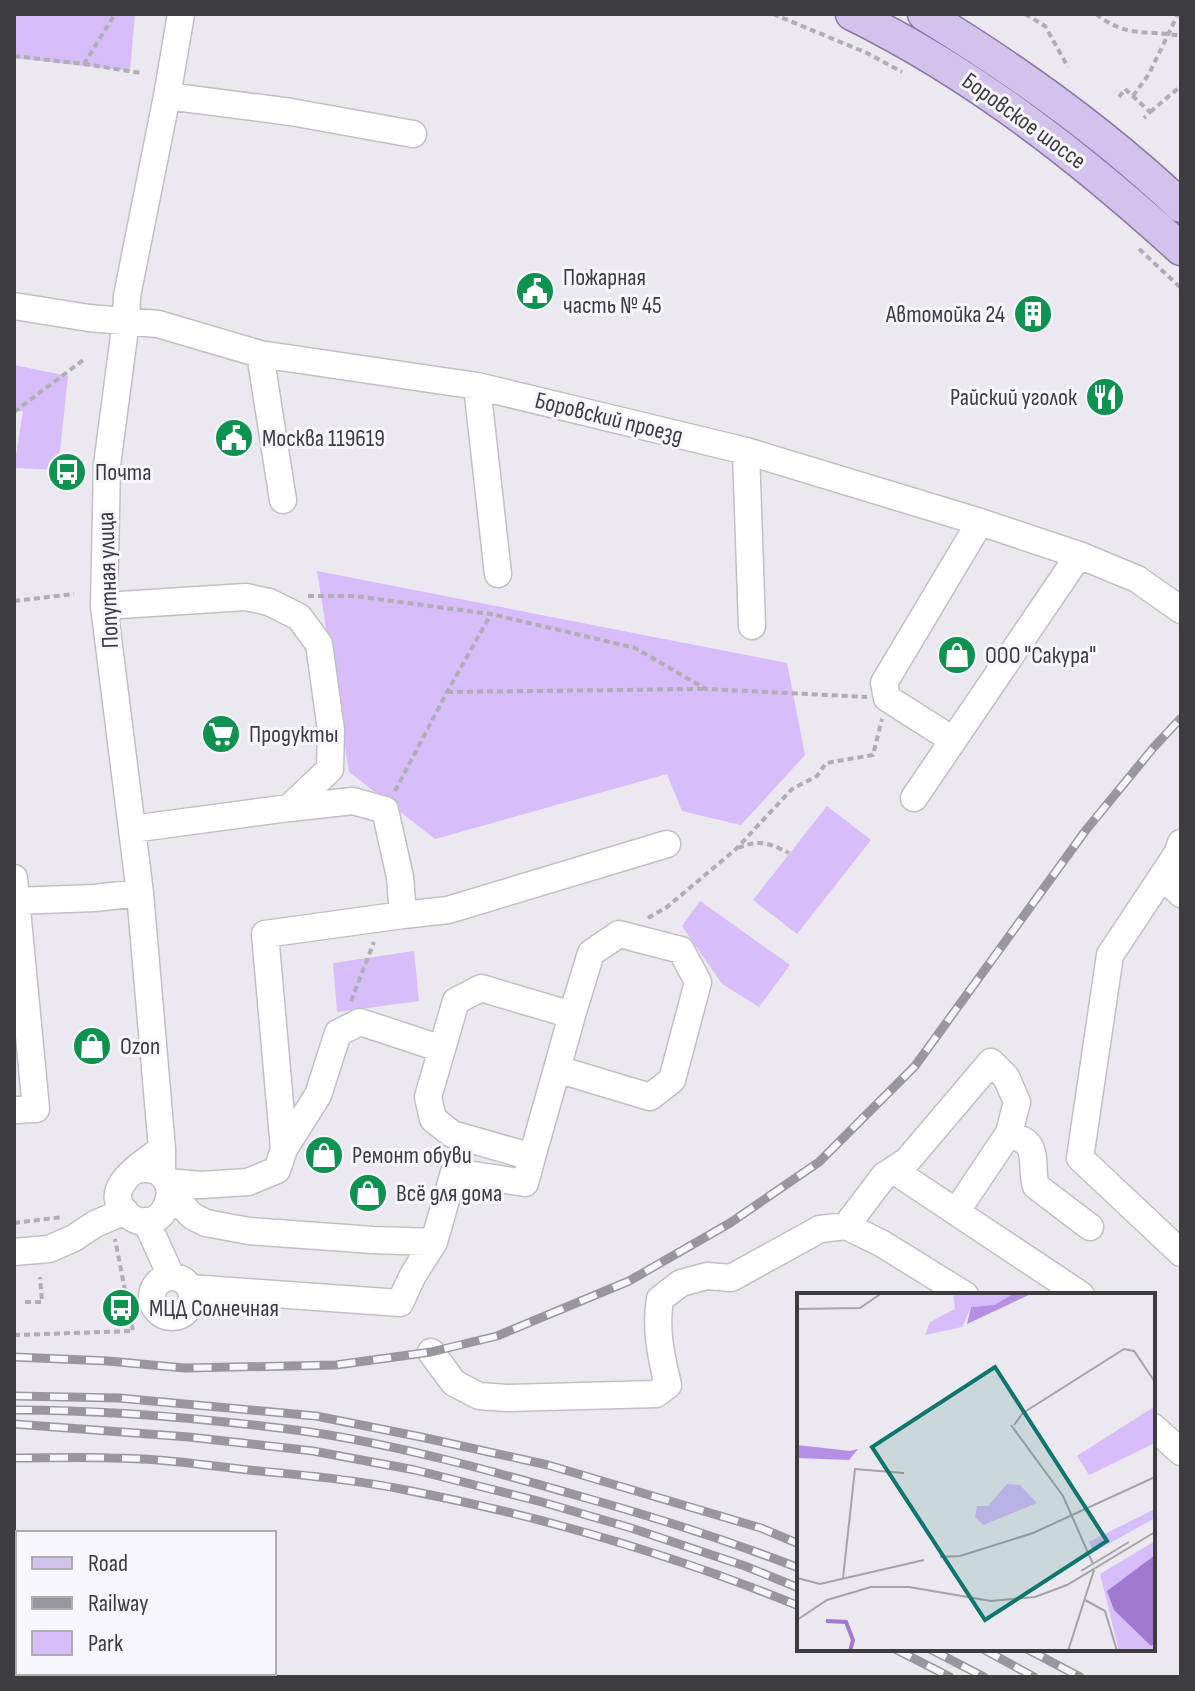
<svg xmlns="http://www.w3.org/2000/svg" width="1195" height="1691" font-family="'Sofia Sans Condensed',sans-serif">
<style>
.green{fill:#d7bdfa}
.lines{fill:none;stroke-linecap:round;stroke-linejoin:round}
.minor-casing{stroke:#c1bfc5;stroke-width:29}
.major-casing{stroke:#8c78a6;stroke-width:35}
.path{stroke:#b0adb3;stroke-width:4;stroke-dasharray:6 4;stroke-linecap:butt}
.minor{stroke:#fff;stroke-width:26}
.major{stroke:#d3c2eb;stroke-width:32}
.rail-casing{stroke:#99979c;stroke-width:9}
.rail{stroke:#f8f6fd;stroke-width:6;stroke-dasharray:18;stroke-linecap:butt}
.labels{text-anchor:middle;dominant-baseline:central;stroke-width:6;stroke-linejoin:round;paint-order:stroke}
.street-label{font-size:24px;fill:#3d3c3f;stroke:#f8f6fd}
.poi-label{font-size:24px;fill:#3d3c3f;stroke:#f8f6fd;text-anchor:start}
.inset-river{fill:none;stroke:#a07acf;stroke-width:4}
.inset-road{fill:none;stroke:#a5a3a9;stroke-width:2}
.view{fill:#0f766e;fill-opacity:0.15;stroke:#0f766e;stroke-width:4}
.inset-edge{fill:none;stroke:#3d3c3f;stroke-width:4}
</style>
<rect width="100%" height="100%" fill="#ebe8ef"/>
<path class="green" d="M14 14H135L130 71 14 58Z
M14 365 68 376 58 470 14 468 23 411H14Z
M317 571 787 663 805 755 741 825 682 811 667 774 435 839 349 772Z
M827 806 871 840 797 934 753 900Z
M700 901 790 965 759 1007 722 984 682 926Z
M414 951 419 1001 337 1012 333 963Z"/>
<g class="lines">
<defs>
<path id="minor" d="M167 96 291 112 413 134
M14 306 89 318 158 324 260 354 477 386 746 451 980 522 1079 555 1137 579 1181 610
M260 354 283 500
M477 386 498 574
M746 451 752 626
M104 606 246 597 269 602 299 617 319 644 331 730 330 769 289 808
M953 740 887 698 884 683 980 522
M914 798 1079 555
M132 829 289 808 353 801 385 810 400 877 403 915 265 934 284 1149 277 1170 248 1182 201 1185 167 1182
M1181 843 1177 854 1110 955 1080 1158 1181 1253
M1163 876 1181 894
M14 878 36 1109 14 1110
M14 901 94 898 140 893
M403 915 448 910 667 844
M442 1049 428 1097 433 1119 452 1134 532 1157 557 1069
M284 1149 318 1095 338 1033 360 1022 442 1049 456 1001 481 988 572 1015 591 953 619 934 681 950 698 982 672 1080 650 1097 557 1069 572 1015
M136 1170C194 1159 167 1247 128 1215 97 1189 144 1163 162 1149
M893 1170 1081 1295
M162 1175V1149L140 893 104 606 107 465 126 321 127 296 167 96 181 14
M171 1193 192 1216 206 1223 249 1231 373 1240 434 1242
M956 1212 1009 1133C1014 1136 1023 1139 1027 1143 1037 1153 1031 1173 1036 1186L1090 1227
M146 1221 171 1276
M846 1226 884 1176 907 1161 991 1062 1006 1077 1017 1102 1009 1133
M14 1252 49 1249 74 1238 95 1224 125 1211
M152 1297a20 20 0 1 1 40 0a20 20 0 1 1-40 0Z
M191 1288 400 1303 413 1275 434 1242 454 1172 525 1183 532 1157
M431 1352 454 1383 479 1396 506 1398 656 1394 668 1385C661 1356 655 1329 660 1299L681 1283 707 1276 731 1278 820 1229 846 1226 881 1243 965 1295
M1153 1427 1181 1452"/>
<path id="major" d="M852 14C974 74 1081 158 1181 249
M924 14C1016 70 1103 132 1181 206"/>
</defs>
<use href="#minor" class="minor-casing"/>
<use href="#major" class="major-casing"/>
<path class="path" d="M773 14 867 53 902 72
M1025 14 1045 26 1068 67
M1096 14C1128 39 1146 29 1181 36
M14 56 84 64 115 14
M84 64 141 73
M1133 96 1149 74 1178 14
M1119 97 1125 89 1150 112 1144 118
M1150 112 1181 86
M1139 249 1181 288
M14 412 86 358
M308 596H354L491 614 635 648 706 689 867 697
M14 601 74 594
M447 692 703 689
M395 791 447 692 491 614
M738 848C760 839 769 843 789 853
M648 918 667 907 736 849 792 789 817 776 826 763 873 755 882 719
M351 1001 374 942
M14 1223 63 1217
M25 1302H42L40 1277
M14 1335 133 1331 115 1239"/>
<use href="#minor" class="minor"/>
<use href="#major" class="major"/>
<defs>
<path id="rail" d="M14 1357 108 1361 185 1368 336 1365 431 1352 497 1336 629 1281 730 1223 819 1162 915 1066 1086 830 1154 747 1181 718
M14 1396 119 1398 316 1416 421 1437 548 1465 761 1528 799 1544
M14 1410C112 1410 212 1419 310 1432 403 1446 496 1472 586 1498 658 1518 729 1541 799 1568
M14 1424 189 1437 313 1451 415 1470 542 1502 631 1528 745 1566 799 1588
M14 1458C46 1458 79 1457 111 1458 157 1458 204 1465 249 1470 303 1475 358 1480 411 1491 544 1517 674 1555 799 1606
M895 1649 950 1677
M930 1649 984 1677
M983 1649 1034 1677
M1027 1649 1080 1677"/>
</defs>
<use href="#rail" class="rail-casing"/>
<use href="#rail" class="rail"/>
</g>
<defs>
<symbol id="civic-disc" viewBox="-11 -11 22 22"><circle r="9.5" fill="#0d9250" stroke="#f8f6fd"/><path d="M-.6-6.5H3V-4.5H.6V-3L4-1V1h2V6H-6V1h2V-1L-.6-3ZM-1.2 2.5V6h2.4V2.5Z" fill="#fff"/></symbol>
<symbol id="building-disc" viewBox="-11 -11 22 22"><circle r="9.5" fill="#0d9250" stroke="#f8f6fd"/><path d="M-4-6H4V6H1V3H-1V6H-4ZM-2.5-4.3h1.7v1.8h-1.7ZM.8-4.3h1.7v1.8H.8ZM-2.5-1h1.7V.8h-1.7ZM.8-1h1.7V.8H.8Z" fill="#fff"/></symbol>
<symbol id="restaurant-disc" viewBox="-11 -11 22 22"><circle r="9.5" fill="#0d9250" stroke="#f8f6fd"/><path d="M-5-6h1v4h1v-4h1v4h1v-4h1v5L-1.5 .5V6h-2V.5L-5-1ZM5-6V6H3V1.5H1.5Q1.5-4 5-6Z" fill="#fff"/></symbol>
<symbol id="bus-disc" viewBox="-11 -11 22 22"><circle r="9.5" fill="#0d9250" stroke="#f8f6fd"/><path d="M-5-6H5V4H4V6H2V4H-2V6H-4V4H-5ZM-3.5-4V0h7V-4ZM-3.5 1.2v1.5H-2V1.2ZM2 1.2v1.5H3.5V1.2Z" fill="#fff"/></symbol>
<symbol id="shop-disc" viewBox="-11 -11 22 22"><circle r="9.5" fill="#0d9250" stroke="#f8f6fd"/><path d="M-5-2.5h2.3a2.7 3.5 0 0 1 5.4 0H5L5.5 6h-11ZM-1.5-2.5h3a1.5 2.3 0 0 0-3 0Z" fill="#fff"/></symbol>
<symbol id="supermarket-disc" viewBox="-11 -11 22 22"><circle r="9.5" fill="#0d9250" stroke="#f8f6fd"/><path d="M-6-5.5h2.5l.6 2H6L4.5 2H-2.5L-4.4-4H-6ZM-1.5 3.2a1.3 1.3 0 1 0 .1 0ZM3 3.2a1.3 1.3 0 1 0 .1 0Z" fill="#fff"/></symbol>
</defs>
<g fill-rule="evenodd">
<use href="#civic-disc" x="513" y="269" width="44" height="44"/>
<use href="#building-disc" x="1011" y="292" width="44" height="44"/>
<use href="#restaurant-disc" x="1083" y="375" width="44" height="44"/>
<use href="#civic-disc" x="212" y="416" width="44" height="44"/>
<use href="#bus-disc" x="45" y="450" width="44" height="44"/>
<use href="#shop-disc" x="935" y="633" width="44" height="44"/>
<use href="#supermarket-disc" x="199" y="712" width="44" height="44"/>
<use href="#shop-disc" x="70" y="1024" width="44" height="44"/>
<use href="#shop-disc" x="302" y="1133" width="44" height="44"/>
<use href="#shop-disc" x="346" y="1171" width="44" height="44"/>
<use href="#bus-disc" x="99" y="1286" width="44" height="44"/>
</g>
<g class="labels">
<g class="street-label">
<text transform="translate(1024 121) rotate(36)">Боровское шоссе</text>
<text transform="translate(609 418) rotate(14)">Боровский проезд</text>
<text transform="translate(108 580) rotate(-92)">Попутная улица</text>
</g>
<g class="poi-label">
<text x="563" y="277">Пожарная<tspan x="563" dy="28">часть № 45</tspan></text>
<text x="1005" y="314" text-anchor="end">Автомойка 24</text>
<text x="1077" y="397" text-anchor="end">Райский уголок</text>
<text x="262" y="438">Москва 119619</text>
<text x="95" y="472">Почта</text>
<text x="985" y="655">ООО "Сакура"</text>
<text x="249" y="734">Продукты</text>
<text x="120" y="1046">Ozon</text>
<text x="352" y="1155">Ремонт обуви</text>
<text x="396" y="1193">Всё для дома</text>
<text x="149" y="1308">МЦД Солнечная</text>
</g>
</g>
<g transform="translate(797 1293)">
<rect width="358" height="358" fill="#ebe8ef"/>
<path d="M156 0H218L197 12 174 14 165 34 128 42 133 29 158 16ZM358 113V150L292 182 280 163ZM210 191 223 192 240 210 186 232 178 224 180 213H191ZM358 216V225L297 259 292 249ZM358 248V358H322L303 281Z" fill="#d7bdfa"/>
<path d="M218 0H236L170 31 174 14 197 12ZM0 152 53 158 61 156 52 167 0 165Z" fill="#b58fe5"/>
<path d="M358 262V350L354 353 317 317 310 298Z" fill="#a07acf"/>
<path class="inset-river" d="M29 328 49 329 56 347 53 358"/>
<path class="inset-road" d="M0 16 63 15 85 0M214 132 266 203 296 271M217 132 226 120 327 56 337 58 358 89M143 264 163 263 236 240 358 184M284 278 332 249M0 285 23 291 127 267M46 285 58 176 107 180M288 307 308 318 320 358M0 327 30 307 74 294H112L194 308 238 304 270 292 358 239M271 358 297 277"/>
<path class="view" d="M198 74 310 248 188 327 75 154Z"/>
<rect width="358" height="358" class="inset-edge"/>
</g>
<rect width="1195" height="1691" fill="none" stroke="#3d3c3f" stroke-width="32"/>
<rect x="16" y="1531" width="260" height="144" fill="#f8f6fd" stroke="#adacb1" stroke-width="2"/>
<rect x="32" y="1557" width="40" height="12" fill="#d3c2eb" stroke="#adacb1" stroke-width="2"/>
<text x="88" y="1571" font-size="24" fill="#3d3c3f">Road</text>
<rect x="32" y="1597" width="40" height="12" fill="#99979c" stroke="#adacb1" stroke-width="2"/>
<text x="88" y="1611" font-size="24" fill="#3d3c3f">Railway</text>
<rect x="32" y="1631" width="40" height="24" fill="#d7bdfa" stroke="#adacb1" stroke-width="2"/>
<text x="88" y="1651" font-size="24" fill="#3d3c3f">Park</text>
</svg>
